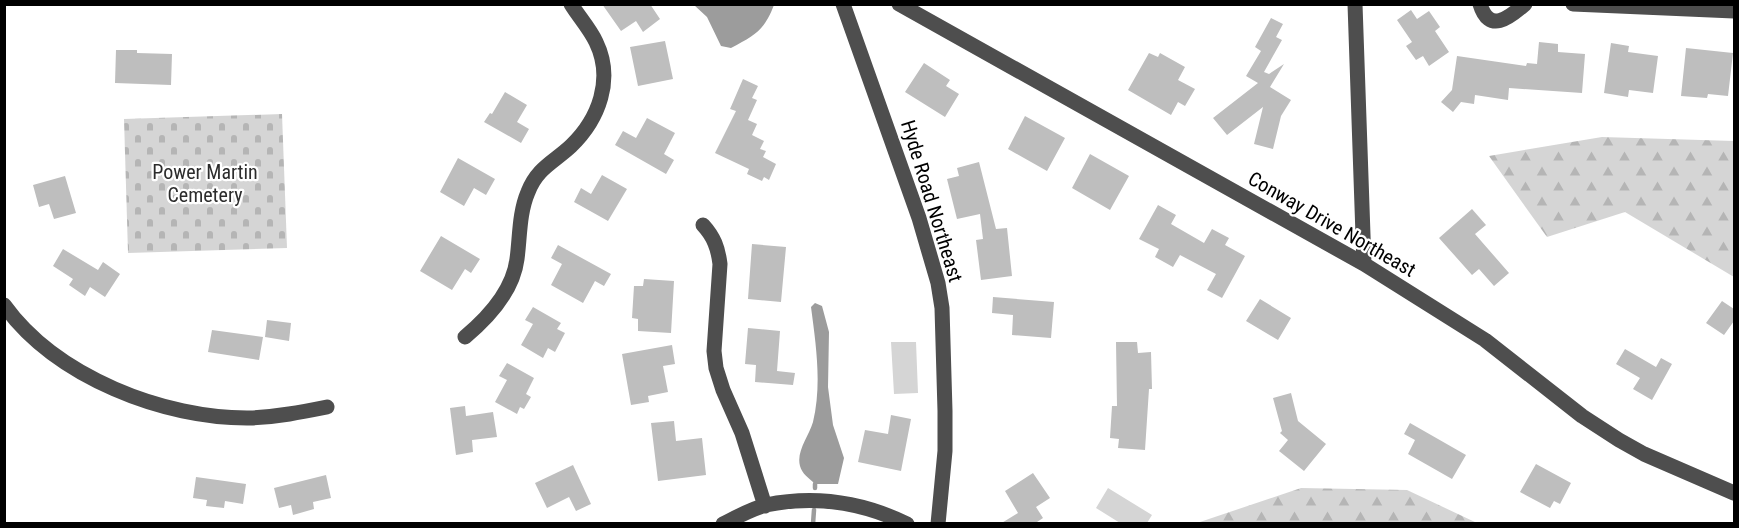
<svg xmlns="http://www.w3.org/2000/svg" width="1739" height="528" font-family="'Roboto Condensed',sans-serif">
<style>
.forest{fill:url(#forest-firs)}
.cemetery{fill:url(#cemetery-stones)}
.park{fill:#d5d5d5}
.water{fill:#9c9c9c}
.lines{fill:none;stroke-linecap:round;stroke-linejoin:round}
.stream{stroke:#9c9c9c;stroke-width:4.5}
.building{fill:#bebebe}
.minor{stroke:#4e4e4e;stroke-width:15}
.labels{text-anchor:middle;dominant-baseline:central;stroke-width:4.5;stroke-linejoin:round;paint-order:stroke}
.park-label{font-size:20px;fill:#2c2c2c;stroke:#fff}
.street-label{font-size:20px;fill:#000;stroke:#fff}
</style>
<defs>
<pattern id="forest-firs" width="22" height="20" patternUnits="userSpaceOnUse" patternTransform="scale(1.5)"><rect width="22" height="20" fill="#d5d5d5"/><path d="M5 1l3.5 6h-7zM16 11l3.5 6h-7z" fill="#b5b5b5"/></pattern>
<pattern id="cemetery-stones" width="16" height="16" patternUnits="userSpaceOnUse" patternTransform="scale(1.5)"><rect width="16" height="16" fill="#d5d5d5"/><path d="M2 7V4a2 2 0 0 1 4 0v3zM10 15v-3a2 2 0 0 1 4 0v3z" fill="#b5b5b5"/></pattern>
</defs>
<rect width="100%" height="100%" fill="#fff"/>
<path class="forest" d="M1602 137 1734 141V277L1625 212 1547 237 1489 156Z
M1301 488 1407 490 1477 523H1197Z"/>
<path class="cemetery" d="M282 114 287 248 128 253 124 119Z"/>
<path class="park" d="M891 342H916L918 393 894 394Z
M1108 488 1152 515 1147 523H1120L1096 508Z"/>
<path class="water" d="M694 5H693H774C764 31 755 35 731 48L721 46 707 17Z
M815 303 822 306 829 332 828 387 833 425 844 458 838 484H815C809 478 802 474 800 466 796 451 809 436 813 422 822 385 816 345 811 307Z"/>
<g class="lines">
<path class="stream" d="M815 484V488
M813 524 814 510"/>
</g>
<path class="building" d="M602 4H650L660 19 643 32 636 21 621 31Z
M1411 10 1417 19 1429 11 1440 27 1435 31 1449 52 1429 66 1423 56 1416 60 1406 46 1412 42 1397 20Z
M1271 18 1283 24 1276 37 1282 40 1264 72 1269 74 1284 64 1270 87 1291 100 1281 116 1273 149 1254 144 1263 107 1227 135 1213 118 1258 83 1246 76 1261 51 1255 47Z
M665 41 673 79 638 86 630 47Z
M1539 42 1558 44V52L1585 54 1582 93 1509 88 1508 100 1475 95 1474 104 1461 102 1453 112 1441 102 1452 90 1457 56 1526 66 1527 63 1537 64Z
M1611 43 1629 46 1628 52 1658 56 1653 93 1629 90 1628 97 1604 93Z
M1686 48 1733 53 1728 96 1708 94 1707 98 1681 96Z
M116 50H137V53L172 54 171 85 115 83Z
M1149 53 1158 57 1160 53 1185 67 1178 80 1195 89 1185 106 1178 102 1171 115 1128 90Z
M924 63 950 80 946 86 959 94 945 117 905 92Z
M743 79 758 86 752 98 757 100 748 120 757 124 752 135 764 141 760 149 766 151 763 157 776 164 769 180 764 177 762 181 747 174 749 169 715 153 736 111 730 109Z
M505 92 527 105 517 122 529 129 521 143 484 122 490 113 492 114Z
M1025 116 1065 138 1047 171 1008 149Z
M647 118 675 133 664 154 674 160 666 174 615 145 623 131 636 138Z
M1090 154 1129 176 1110 210 1072 188Z
M458 158 495 179 486 195 474 188 464 206 440 192Z
M979 162 996 229 1007 228 1012 276 981 280 976 240 983 239 980 214 957 219 947 179 959 176 957 168Z
M602 175 627 189 608 221 574 202 581 188 591 194Z
M65 176 76 213 54 219 49 204 39 207 33 185Z
M1158 205 1176 215 1171 224 1204 243 1212 229 1229 238 1225 245 1245 256 1222 298 1207 290 1216 274 1180 255 1173 267 1155 257 1159 249 1139 239Z
M1472 209 1486 225 1475 234 1509 273 1494 286 1479 269 1472 275 1439 238Z
M441 236 480 259 471 273 465 269 452 290 420 271Z
M752 244 786 247 781 302 748 299Z
M558 245 611 274 604 286 595 281 583 303 551 285 562 264 551 258Z
M63 249 98 270 103 262 120 274 105 297 90 287 85 296 69 285 73 279 53 266Z
M644 279 674 281 671 333 638 331V319L632 318 634 286H643Z
M993 297 1054 302 1051 338 1012 335 1013 315 992 313Z
M1260 299 1291 318 1278 340 1246 321Z
M1722 301 1734 309V321L1724 335 1706 323Z
M533 307 561 323 557 329 565 333 555 352 548 348 543 358 521 345 533 324 525 320Z
M267 320 291 323 289 341 265 337Z
M748 328 780 331 777 371 795 373 793 385 755 382 756 365 745 364Z
M212 330 263 337 259 360 208 352Z
M1116 342H1137L1138 353 1151 352 1152 389H1149L1145 450 1118 448 1119 439 1110 438 1112 406H1117Z
M672 345 675 364 663 366 668 392 648 396 649 402 631 405 622 354Z
M1625 349 1656 367 1661 358 1672 364 1652 400 1633 389 1640 378 1616 364Z
M507 363 534 378 526 394 531 397 524 409 520 407 517 414 495 402 507 380 499 376Z
M1291 393 1298 421 1326 444 1304 471 1279 451 1288 440 1280 433 1282 431 1273 398Z
M465 406 466 416 493 412 497 437 472 440 473 452 456 455 450 408Z
M891 415 911 419 901 471 858 462 865 430 888 434Z
M674 421 676 441 702 438 706 475 658 481 651 423Z
M1410 423 1466 455 1452 479 1408 454 1415 440 1404 434Z
M1536 464 1571 483 1560 504 1554 501 1550 508 1520 492Z
M573 465 591 504 576 511 569 497 547 508 535 483Z
M1033 473 1050 498 1036 507 1043 518 1034 524H1000L1018 513 1005 491Z
M326 475 331 498 313 502 314 509 293 515 291 505 279 508 274 488Z
M196 477 246 484 243 504 225 501 224 508 206 506 207 500 193 498Z"/>
<g class="lines">
<path class="minor" d="M843 4 919 218 938 283 942 308 945 411V451L938 524
M899 4 1364 264 1485 340 1582 416 1619 440 1644 454 1734 493
M1355 4 1364 264
M1480 4C1489 34 1509 18 1525 4
M1573 4 1734 11
M703 225C714 237 718 248 720 264L714 351 716 368 723 390 742 433 765 506
M4 305C56 377 164 419 250 418 277 417 302 412 327 407
M465 337C489 317 513 291 517 259 520 237 519 213 528 192 537 168 554 162 571 146 599 119 614 79 596 42 590 29 579 17 571 4
M723 524C737 517 751 509 766 505 815 495 862 502 907 524"/>
</g>
<g class="labels">
<g class="park-label">
<text x="205" y="172">Power Martin<tspan x="205" dy="23">Cemetery</tspan></text>
</g>
<g class="street-label">
<text transform="translate(932 201) rotate(73)">Hyde Road Northeast</text>
<text transform="translate(1332 224) rotate(30)">Conway Drive Northeast</text>
</g>
</g>
<rect width="1739" height="528" fill="none" stroke="#000000" stroke-width="12"/>
</svg>
